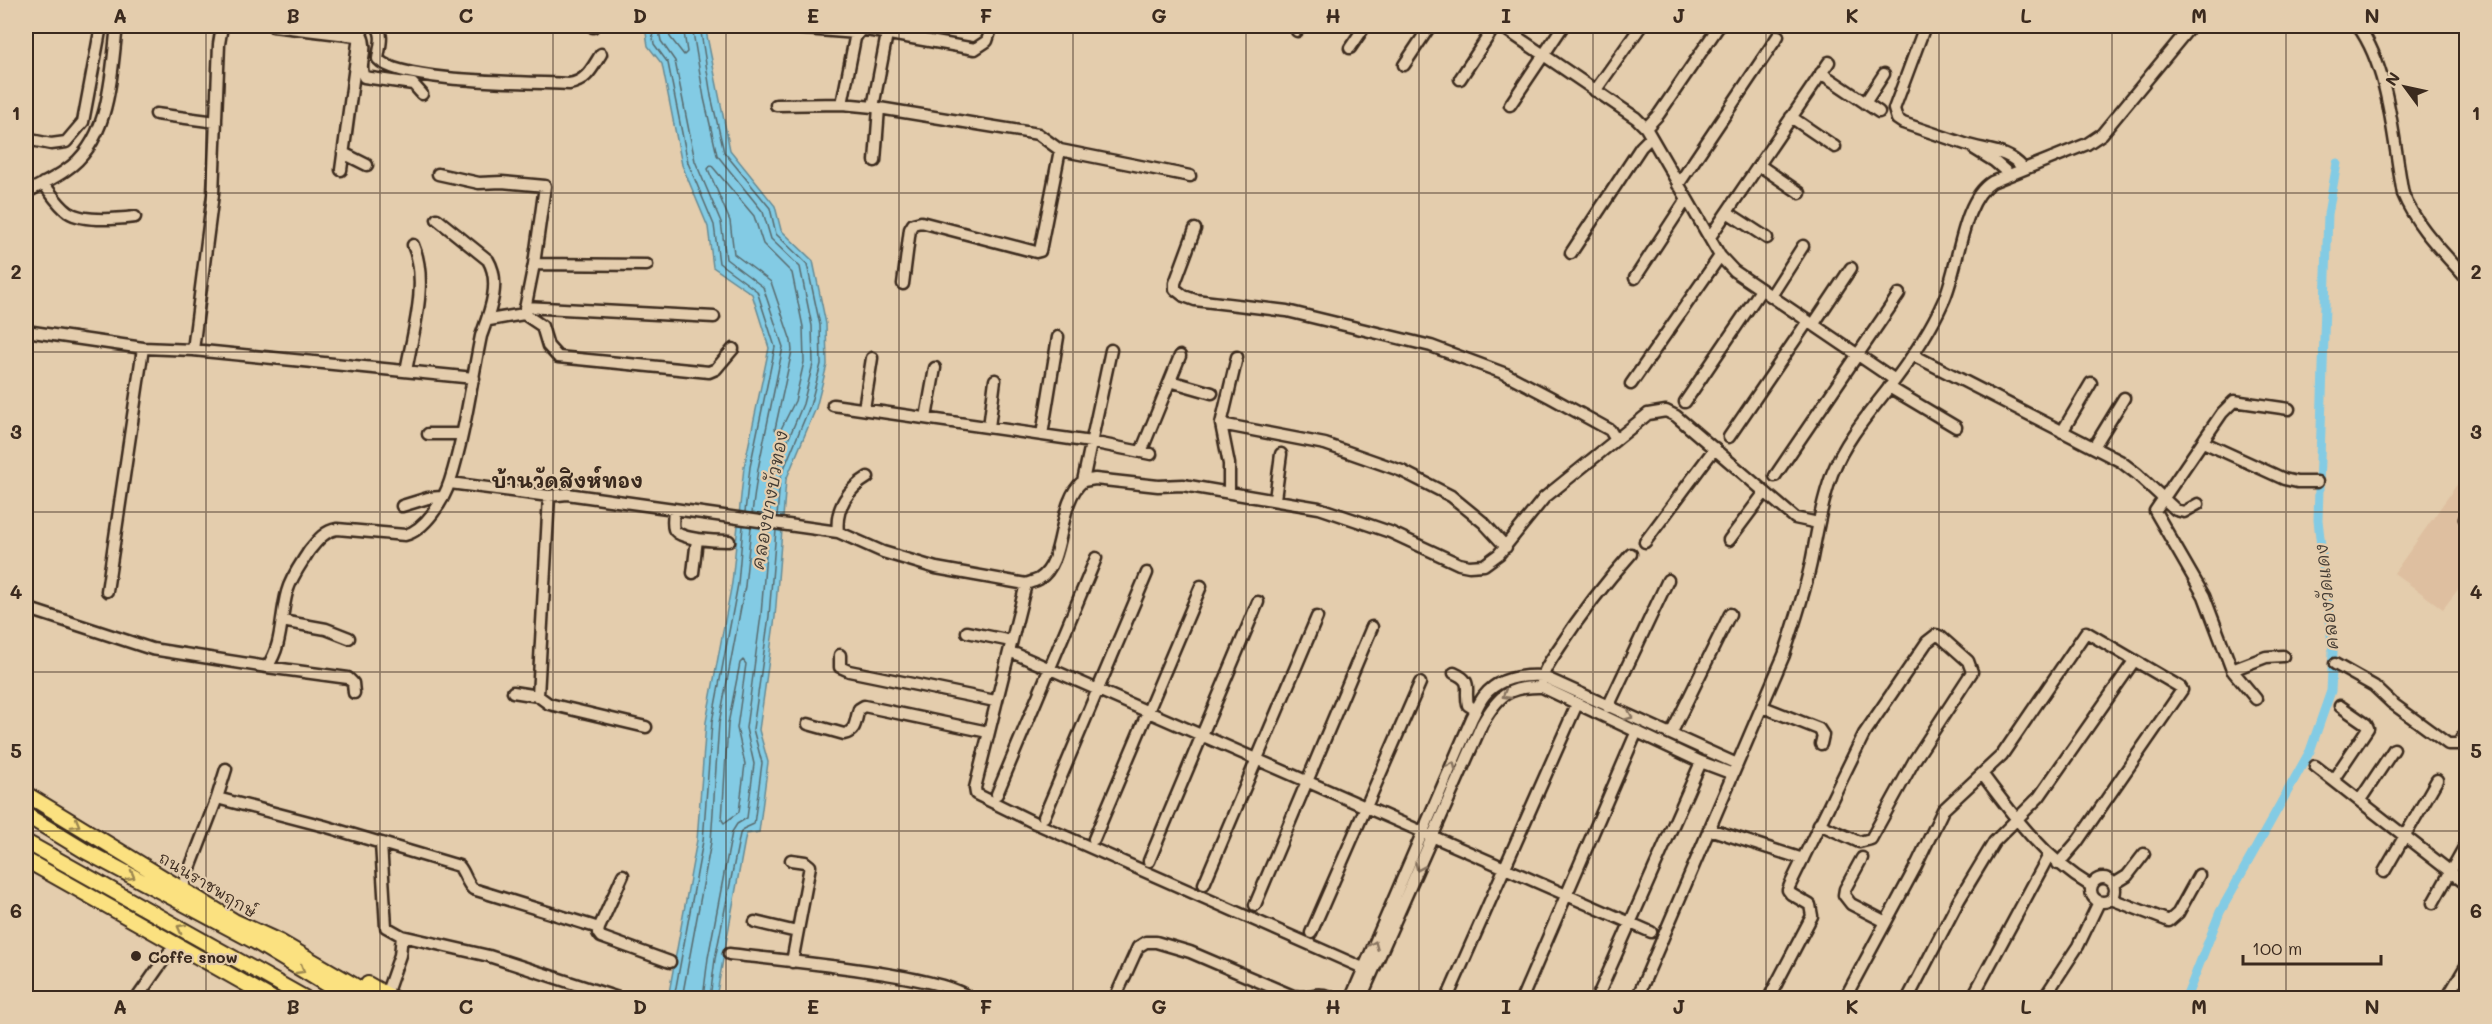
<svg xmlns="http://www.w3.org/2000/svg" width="2492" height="1024" font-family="Mali,'Playpen Sans Thai',sans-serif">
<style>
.built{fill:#debfa0}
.water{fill:#83cbe4;stroke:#668b95;stroke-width:1.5}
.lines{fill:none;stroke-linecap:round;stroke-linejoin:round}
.shore{stroke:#586a6d;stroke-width:1.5}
.canal{stroke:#83cbe4;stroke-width:9}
.minor-casing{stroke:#3b2a1e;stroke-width:15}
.major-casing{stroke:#3b2a1e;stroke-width:18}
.minor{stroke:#e4cdad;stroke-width:10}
.major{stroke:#fbe180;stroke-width:14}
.oneway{stroke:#87735e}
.oneway2{stroke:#9b864f}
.grid{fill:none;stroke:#3b2a1e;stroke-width:1.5;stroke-opacity:0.55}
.poi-dot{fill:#3b2a1e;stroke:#e4cdad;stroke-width:2}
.labels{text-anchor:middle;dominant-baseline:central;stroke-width:4.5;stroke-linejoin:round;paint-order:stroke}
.street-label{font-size:16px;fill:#3b2a1e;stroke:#e4cdad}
.poi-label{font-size:16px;font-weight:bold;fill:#3b2a1e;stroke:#e4cdad;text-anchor:start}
.water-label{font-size:18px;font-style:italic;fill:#423a32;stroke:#e4cdad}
.quarter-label{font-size:20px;font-weight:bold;fill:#3b2a1e;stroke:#e4cdad}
.neatline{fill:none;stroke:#3b2a1e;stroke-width:2}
.grid-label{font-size:20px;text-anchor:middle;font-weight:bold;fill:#3b2a1e}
</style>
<rect width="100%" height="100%" fill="#e4cdad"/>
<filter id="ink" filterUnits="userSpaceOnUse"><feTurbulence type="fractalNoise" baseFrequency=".0167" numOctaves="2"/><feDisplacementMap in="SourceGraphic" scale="12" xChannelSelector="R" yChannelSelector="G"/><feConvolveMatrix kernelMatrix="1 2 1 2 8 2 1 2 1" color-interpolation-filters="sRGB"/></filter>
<g filter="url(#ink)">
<path class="built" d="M2466 472V579L2443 609 2394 573Z"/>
<path class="water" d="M645 26H705L730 150 775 206 781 230 813 261 826 324 827 365 816 408 786 480 775 617 759 730 768 762 759 832 746 834 716 998H668L697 840 706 722 732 583 744 467 769 348 752 294 713 267 708 227 682 165 662 64 648 46Z"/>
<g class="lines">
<path class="shore" d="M651 26 654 44 668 63 688 163 714 225 719 263 757 291 775 347 750 467 745 512
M658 26 661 41 675 61 695 161 721 222 726 259 763 287 783 347 758 469 752 513
M667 26 670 37 684 55 687 52 683 26
M692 26 704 98 717 155 763 212 771 239 800 267 812 326 813 364 803 404 773 476 769 516
M700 26 711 96 724 152 770 208 776 234 807 264 820 325 821 364 810 406 780 478 777 517
M711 165 754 216 763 244 792 273 803 327 804 362 795 401 779 433 775 429 792 351 791 341 771 282 734 254 730 221 708 169Z
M743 660 746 664 737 728 745 764 739 812 724 823 722 820 728 724 740 663Z
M674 998 703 841 712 722 738 584 743 526
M682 998 711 842 719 723 745 586 751 527
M703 998 708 958 732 832 737 824 747 818 754 764 746 728 761 615 768 529
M710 998 715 959 740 834 743 829 754 824 762 763 753 729 769 616 776 530"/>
<path class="canal" d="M2186 998 2220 912 2310 751 2331 691 2333 652 2318 520 2328 214 2337 163"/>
<defs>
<path id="minor" d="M273 26 356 36 361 34 364 26
M376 26C385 34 379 48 378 59 399 83 533 82 569 84 587 81 592 68 601 54
M593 26V27
M767 26 857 33
M1501 26 1636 118 1646 128 1720 256 1734 271 1895 380
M1925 26 1894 109 1897 119 1903 123C1924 130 1944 137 1965 144 1986 151 2008 150 2023 168
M2358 26C2390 70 2393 141 2403 194 2416 226 2443 252 2466 278
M1297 31 1301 26
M361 34C370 52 357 62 364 77L413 84 422 94
M887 34 873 107 1038 134 1060 150 1190 176
M1350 48 1365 26
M1404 65 1430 26
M1821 73 1879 112
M1460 79 1495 26
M1595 91 1641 26
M1865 103 1884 74
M842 104 873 107
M776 105 842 104 855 38 861 29 975 49 987 41 992 26
M1510 105 1563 26
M156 114 216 122
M1791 117 1835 147
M1646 128 1659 114 1719 26
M26 139 51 144 66 142 83 122 101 26
M1973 148 1994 161 2009 174
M343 153 367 165
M875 161 879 108
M1759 165 1800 193
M341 170 359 36
M438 174 479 183 502 182 545 186 534 264
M43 183C51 193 58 205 68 212 83 222 118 219 135 217
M1678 185 1778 36
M26 193C39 185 54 179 66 170 111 140 111 73 117 26
M1727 212 1767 238
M1195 229 1175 283V289L1184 296 1195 300 1287 311 1431 346 1506 374 1550 397 1610 430 1616 440
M1710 237 1829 62
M1571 253 1641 147 1651 137
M1635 278 1686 200
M903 284 910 229 913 224 921 222 1036 252 1040 251 1060 150
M1771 296 1803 246
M525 307 714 317
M524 314 534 264 647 265
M489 320 524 314 542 326 548 346 558 357 709 372 716 369 733 349
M1813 325 1851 268
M26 331 143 348 193 350 474 378
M193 350 213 194 219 44 222 26
M1913 355 2120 461 2137 474 2176 510 2184 512 2198 504
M406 371C413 332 429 281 413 245
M1170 381 1212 393
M1631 384 1720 256
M1889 387 1956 427
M1685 402 1761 290
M833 405 1091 442 1151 454
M864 409 872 358
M926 418 935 368
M1221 424 1325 444 1402 471 1451 496 1484 523 1506 547
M989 427 995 380
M2062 432 2091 383
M428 434H461
M1042 435 1058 337
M1729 437 1808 321
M2203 442 2284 479 2297 482H2317
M2094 447 2124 398
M1141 452 1180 356
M1775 476 1899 294
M1083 481 1111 350
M450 483 549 496 567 494 838 532 883 552 936 568 1026 584C1030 582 1036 581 1039 579 1067 562 1056 503 1083 481L1095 479 1158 486 1183 485 1319 508 1390 532 1459 564 1469 566 1484 565 1499 554 1544 498 1648 414 1666 411 1676 416 1795 518 1818 523
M1229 492V464L1221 424 1237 357
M549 496 538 696 549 704 646 727
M1275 499 1281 454
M402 506 428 498 442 497
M674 509C674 515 672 524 674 529 678 540 718 541 729 541
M2465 519 2466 517
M838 532C835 508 848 489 868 477
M1729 540 1765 492
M1645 542 1715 448
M693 573 697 539
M1026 584 975 788 976 794 1035 823 1372 972
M107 591 143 348
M26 608 152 649 267 667C283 645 280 617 287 592 291 577 301 564 309 551 317 541 324 531 337 529L405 535C425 530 444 500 450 481 465 434 471 384 481 336 489 314 502 283 488 260L437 219
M282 621 326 629 349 638
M967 632 1011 641
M1016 654 1651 932
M840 655V667L849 671 995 701
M2335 664 2374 686 2392 703 2448 744H2458L2466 732
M267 667 348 678 353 683 354 693
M2232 670 2266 657 2283 656
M1454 673C1474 682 1464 688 1468 705L1476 710
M1542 681C1543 670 1553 657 1559 648 1581 614 1604 584 1631 554
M513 692 538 696
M2256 699 2232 670 2204 596 2155 511 2222 413 2234 401 2289 409
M1608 707 1668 580
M1763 707 1819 729 1823 735 1821 744
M808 724 844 734C857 731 855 720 859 709L864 706 988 732
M1671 734 1730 614
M2315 766 2466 884
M1983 775C2014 817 2045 859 2091 886
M2333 780 2368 728 2366 724 2340 706
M997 794 1096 558
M217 798 226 769
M2360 800 2394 749
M1044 817 1147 573
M1709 829 1803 859
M1094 839 1201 586
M381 843 386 927 402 936 400 955 386 995
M1862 858 1845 889 1844 895 1851 904 1886 922
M791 860 805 862 810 866 792 962
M1149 861 1258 602
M2384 872 2437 780
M2091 890a12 12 0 1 1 24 0a12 12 0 1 1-24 0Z
M1204 884 1317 617
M2114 884 2127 876 2144 854
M182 889 217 798 324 826 459 866C465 873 466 882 473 889L599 928 598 933 601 937 670 962
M2111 899 2169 921 2178 913 2199 875
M2433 903 2466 844
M1255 905 1372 627
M755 922 797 932
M599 928 623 875
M1311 933 1420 683
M402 936 489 956 618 998
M729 954C769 959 947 975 969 998
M1449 994 1577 704
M1771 994 1812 916 1810 905 1791 894 1788 890 1790 885 1864 734 1927 642 1936 635 1941 637 1968 661 1972 672 1914 761 1871 839 1859 842 1819 824
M137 998 170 951
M1115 998 1138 947 1146 942H1156L1190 952 1293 996C1311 999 1315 990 1335 998
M1351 998 1472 718C1476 711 1479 702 1484 696 1498 678 1522 675 1542 676L1737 764
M1361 998 1482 724C1498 696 1508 686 1542 687L1701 762 1733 774
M1522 998 1637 731
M1597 998 1701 762
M1637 998 1784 655C1794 625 1804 595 1811 563 1817 533 1821 504 1832 474 1846 438 1872 410 1895 380 1913 356 1931 329 1943 302 1959 269 1961 201 1992 182L2087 144 2102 134 2191 26
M1845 998 1915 868 1943 810 2002 755 2086 632 2180 687 2182 690 2077 842 2058 864
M1908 998 1959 900 1994 842 2039 797 2134 661
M1972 998 2049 855
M2044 998 2078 946 2099 902
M2447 998 2466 966"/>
<path id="major" d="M26 794 234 921 280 942 376 998
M26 815 85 851 254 941 349 998
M26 842 305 998
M26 860 271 998
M368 984 393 998"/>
</defs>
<use href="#minor" class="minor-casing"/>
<use href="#major" class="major-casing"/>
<use href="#minor" class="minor"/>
<use href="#major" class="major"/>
</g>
<defs><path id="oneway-chevron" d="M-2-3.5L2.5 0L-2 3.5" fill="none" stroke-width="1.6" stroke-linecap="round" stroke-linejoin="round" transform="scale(1.5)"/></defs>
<g class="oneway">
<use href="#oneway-chevron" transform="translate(1506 695) rotate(149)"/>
<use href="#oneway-chevron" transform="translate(1629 716) rotate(23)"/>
<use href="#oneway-chevron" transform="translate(1452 766) rotate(-66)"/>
<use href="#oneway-chevron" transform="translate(1419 867) rotate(114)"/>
<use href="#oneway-chevron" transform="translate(1374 945) rotate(-67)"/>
</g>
<g class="oneway2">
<use href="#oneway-chevron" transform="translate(76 824) rotate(30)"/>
<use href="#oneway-chevron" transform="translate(131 876) rotate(29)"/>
<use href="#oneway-chevron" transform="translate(181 928) rotate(-152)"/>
<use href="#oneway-chevron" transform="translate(301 970) rotate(31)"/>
</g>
</g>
<path class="grid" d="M206 26V998M380 26V998M553 26V998M726 26V998M899 26V998M1073 26V998M1246 26V998M1419 26V998M1593 26V998M1766 26V998M1939 26V998M2112 26V998M2286 26V998M26 193H2466M26 352H2466M26 512H2466M26 672H2466M26 831H2466"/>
<circle class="poi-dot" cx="136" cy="956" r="6"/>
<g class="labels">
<g class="street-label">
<text transform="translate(208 884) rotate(31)">ถนนราชพฤกษ์</text>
</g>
<g class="poi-label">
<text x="148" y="956">Coffe snow</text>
</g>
<g class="water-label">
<text transform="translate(769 500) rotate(-80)">คลองบางบัวทอง</text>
<text transform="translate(2326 597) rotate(-96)">คลองวัดแดง</text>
</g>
<g class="quarter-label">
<text x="567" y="480">บ้านวัดสิงห์ทอง</text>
</g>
</g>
<rect width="2492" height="1024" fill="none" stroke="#e4cdad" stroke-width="66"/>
<g transform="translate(2405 87) rotate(303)" stroke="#e4cdad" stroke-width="4.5" paint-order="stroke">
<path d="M0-4.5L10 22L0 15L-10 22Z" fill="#3b2a1e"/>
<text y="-9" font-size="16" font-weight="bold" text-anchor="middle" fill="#3b2a1e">N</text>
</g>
<path d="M2243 955v9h138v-9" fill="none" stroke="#3b2a1e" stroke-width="3"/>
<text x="2252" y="955" font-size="18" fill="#3b2a1e" stroke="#e4cdad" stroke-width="4.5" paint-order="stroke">100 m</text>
<rect x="33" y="33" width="2426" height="958" class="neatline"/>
<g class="grid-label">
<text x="120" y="23">A</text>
<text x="293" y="23">B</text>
<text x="466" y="23">C</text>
<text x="640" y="23">D</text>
<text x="813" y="23">E</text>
<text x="986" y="23">F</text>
<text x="1159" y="23">G</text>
<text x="1333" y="23">H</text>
<text x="1506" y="23">I</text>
<text x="1679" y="23">J</text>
<text x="1852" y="23">K</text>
<text x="2026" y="23">L</text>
<text x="2199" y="23">M</text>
<text x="2372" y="23">N</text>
<text x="16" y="120">1</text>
<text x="2476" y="120">1</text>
<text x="16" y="279">2</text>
<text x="2476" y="279">2</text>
<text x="16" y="439">3</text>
<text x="2476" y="439">3</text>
<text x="16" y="599">4</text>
<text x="2476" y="599">4</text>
<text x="16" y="758">5</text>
<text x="2476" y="758">5</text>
<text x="16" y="918">6</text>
<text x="2476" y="918">6</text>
<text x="120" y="1014">A</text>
<text x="293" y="1014">B</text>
<text x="466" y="1014">C</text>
<text x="640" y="1014">D</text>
<text x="813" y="1014">E</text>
<text x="986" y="1014">F</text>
<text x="1159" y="1014">G</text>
<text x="1333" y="1014">H</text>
<text x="1506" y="1014">I</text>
<text x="1679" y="1014">J</text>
<text x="1852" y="1014">K</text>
<text x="2026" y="1014">L</text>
<text x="2199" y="1014">M</text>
<text x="2372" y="1014">N</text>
</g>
</svg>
